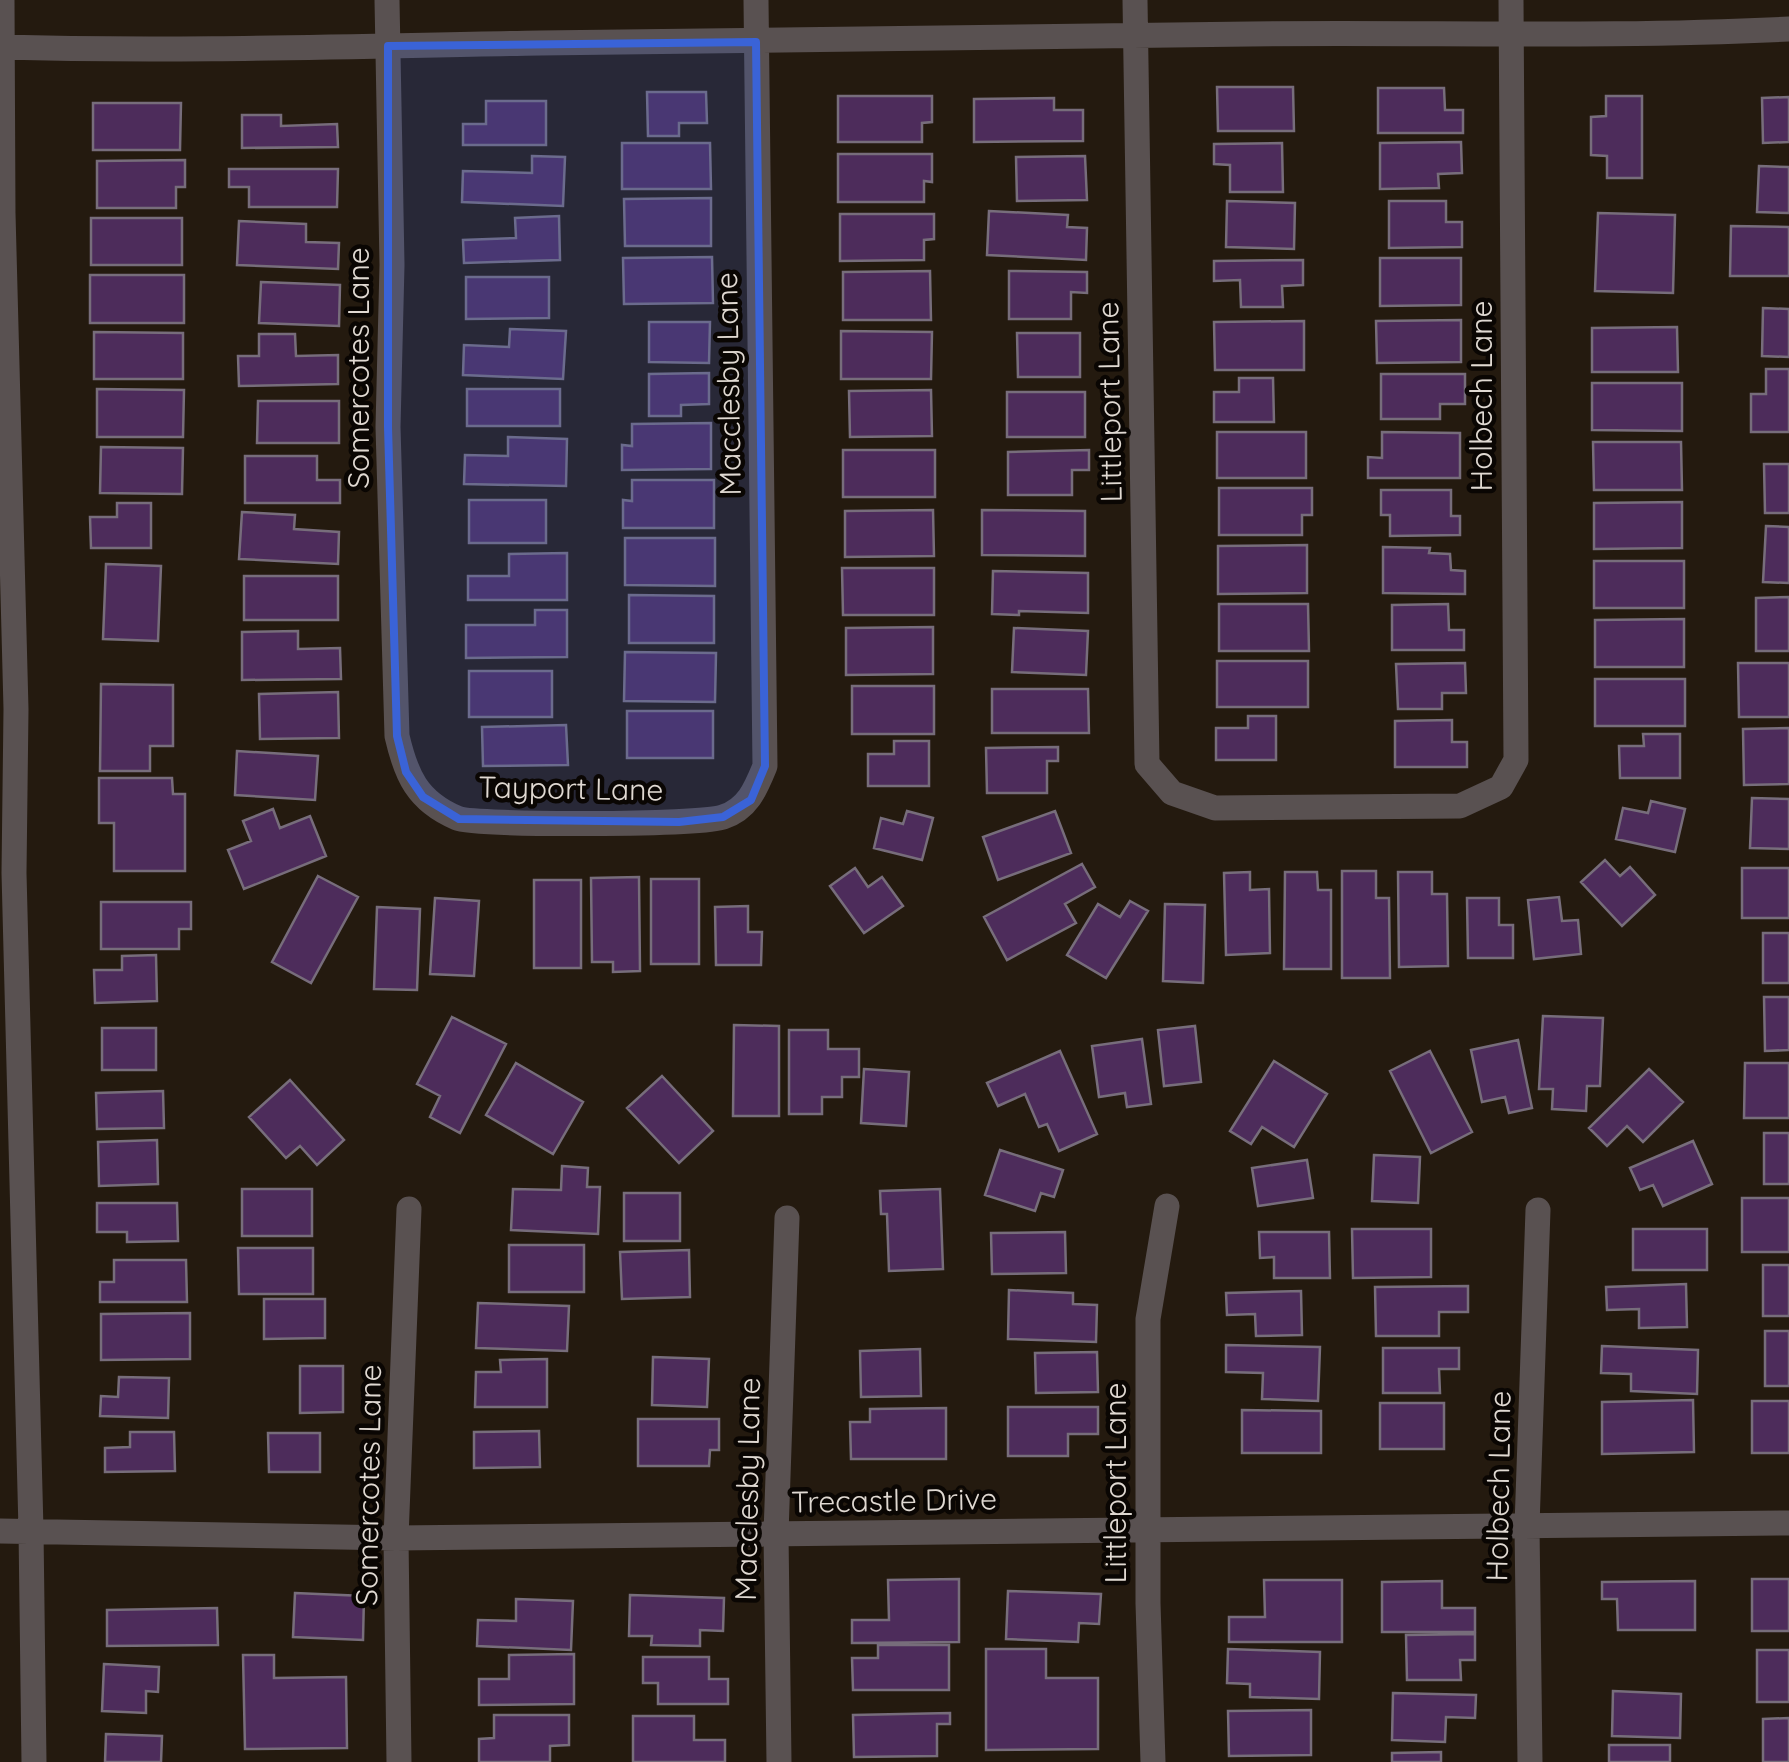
<svg xmlns="http://www.w3.org/2000/svg" width="1789" height="1762" font-family="Quicksand,sans-serif">
<style>
.building{fill:#4d2c5b;stroke:#776d7b;stroke-width:2.5}
.lines{fill:none;stroke-linecap:round;stroke-linejoin:round}
.minor{stroke:#595151;stroke-width:25}
.marked{fill:#3a63d7;fill-opacity:0.2;stroke:#3a63d7;stroke-width:8;stroke-linejoin:round}
.labels{text-anchor:middle;dominant-baseline:central;stroke-width:9;stroke-linejoin:round;paint-order:stroke}
.street-label{font-size:30px;fill:#e0d9d2;stroke:#0a0603}
</style>
<rect width="100%" height="100%" fill="#241a0f"/>
<path class="building" d="M1217 87H1293L1294 131H1218Z
M1378 88H1444L1445 110H1463V133H1378Z
M647 92H706L707 123H679V136H648Z
M838 96H932V122L922 123V142H838Z
M1606 96H1642V178H1607V156L1591 155V117L1606 116Z
M1789 97V142L1763 143 1762 98Z
M1054 98V110H1083V141L974 142V99Z
M486 101H546V145H463V124H486Z
M93 103H181L180 150H93Z
M242 115H281V126L337 124 338 147 242 148Z
M1461 142 1462 173 1438 174 1439 188 1380 189V143Z
M622 143H710L711 189H622Z
M1282 143 1283 192H1230V165L1214 164V144Z
M838 154H932V182L924 181V202H838Z
M532 156 565 157 563 206 462 202 463 171 532 173Z
M1085 156 1087 200 1017 201 1016 157Z
M185 160V187H176V208H97V161Z
M1759 166 1789 167V213L1757 212Z
M229 169H338L337 207H249V187H229Z
M711 198V246H625L624 199Z
M1227 201 1295 203 1294 249 1226 247Z
M1389 201H1446V222H1462V247L1389 248Z
M989 211 1068 215 1067 227 1087 228 1086 260 987 255Z
M1598 213 1675 215 1673 293 1595 291Z
M840 214H934V239L924 240V260L840 261Z
M559 216 560 260 464 263 463 240 516 238 515 218Z
M91 218H182V265H91Z
M239 221 306 224V242L339 243 338 269 237 265Z
M1731 226 1789 227V276H1730Z
M712 257 713 303 624 304 623 258Z
M1380 258H1461V305L1380 306Z
M1303 260V285L1282 286 1283 307H1241L1240 280 1214 281V261Z
M930 271 931 320H843V272Z
M1009 271 1087 272V293L1071 292V319H1009Z
M90 275H184V323H90Z
M466 277H549V318L466 319Z
M261 282 340 285 339 326 259 323Z
M1763 308 1789 309V357L1762 356Z
M1461 320V362L1377 363 1376 321Z
M1304 321V370H1215L1214 322Z
M649 322H710L709 363 649 362Z
M1677 327 1678 372H1592V328Z
M510 329 566 331 563 379 463 375 464 345 509 347Z
M841 331 932 332 931 379H841Z
M94 332 183 333V379H94Z
M1017 333H1080V377H1018Z
M259 334H295L296 356 338 355V384L239 386 238 356H259Z
M1766 369H1789V432H1751V394H1766Z
M709 373V404L681 405V416H649V374Z
M1381 374H1465V404H1440V419H1381Z
M1239 378H1273L1274 422H1214V392H1239Z
M1592 383H1682V431L1592 430Z
M97 389 184 390 183 437H97Z
M467 389H560V426H467Z
M931 390 932 436 850 437 849 391Z
M1007 392H1085V437H1007Z
M258 401H339V443H257Z
M711 423V469L622 470V445L632 446V424Z
M1217 432H1306V478H1217Z
M1382 432 1460 433V478H1368V457L1382 458Z
M508 437 567 439 566 486 464 484 465 455 508 456Z
M1593 442H1681L1682 490H1594Z
M101 447 183 448 182 494 100 493Z
M843 450H935V497H843Z
M1089 450V470H1072V495H1008V452Z
M245 456H317V480H340V503H245Z
M1764 464H1789V513H1765Z
M632 480H714V528H623V500L632 501Z
M1219 488H1312V515H1302V535H1219Z
M1381 490H1451V516H1460V535L1390 536V515H1381Z
M469 500H546V543H469Z
M1682 502V548L1594 549V503Z
M117 503H151V548H91L90 517H117Z
M933 510 934 556 845 557V511Z
M982 510 1085 511V556L982 555Z
M242 512 295 515 294 529 339 532 338 564 239 559Z
M1766 526 1789 527V583L1763 582Z
M625 538H715V586L625 585Z
M1307 545V593L1218 594V546Z
M1383 547 1430 548 1429 553 1450 554 1451 570 1465 571V594L1383 593Z
M567 553V600H468V576H509V554Z
M1594 561H1684V608H1594Z
M106 564 161 566 158 641 103 639Z
M842 568H934V615H843Z
M993 571 1088 573V613L1019 611V615L992 614Z
M244 576H338V620H244Z
M629 595 714 596V643H629Z
M1789 597V651H1756V598Z
M1219 604H1308L1309 651H1219Z
M1448 604 1449 630H1464V650H1392V605Z
M535 610H567V657L466 658V625H535Z
M1684 619V667H1595V620Z
M933 627V674L846 675V628Z
M1014 628 1088 631 1086 675 1012 672Z
M298 631V649L340 648 341 679 242 680V632Z
M625 652 716 653 715 702 624 701Z
M1217 661H1308V707H1217Z
M1465 663 1466 693H1442V709H1398L1396 664Z
M1738 663H1789V717H1739Z
M469 671H552V717H469Z
M1595 679H1685V726H1595Z
M101 684 173 685V746H150V771H100Z
M852 686H934V734H852Z
M992 689H1088L1089 733H992Z
M338 692 339 738 260 739 259 694Z
M627 711H713V758H627Z
M1248 716H1276V760H1216V728H1248Z
M1452 720V742H1467V767H1395V721Z
M566 725 568 765 483 766 482 727Z
M1789 728V784L1744 785 1743 729Z
M1643 734H1680V778H1620L1619 746H1644Z
M894 741H929V786H868V754H894Z
M1058 747V761H1047V793H987L986 748Z
M237 751 318 756 315 800 235 795Z
M99 778H172L173 794H185V871H114V823H99Z
M1752 798 1789 799V849L1750 848Z
M1651 801 1685 809 1675 852 1616 839 1623 808 1648 813Z
M273 809 280 828 310 816 326 856 244 889 228 850 251 841 243 821Z
M907 811 933 818 922 860 874 848 881 818 903 824Z
M1055 811 1071 853 998 880 983 837Z
M1605 860 1620 876 1630 867 1655 895 1622 926 1581 882Z
M1082 864 1095 887 1065 904 1076 923 1007 960 984 917Z
M855 868 868 887 882 877 903 906 864 933 830 886Z
M1742 868H1789V918H1742Z
M1342 871H1376V898H1389L1390 978H1342Z
M1250 872V890L1269 889 1270 953 1226 955 1224 873Z
M1285 872H1317L1318 890H1331V969H1284Z
M1398 872H1432V894H1447L1448 966 1399 967Z
M318 876 358 897 311 983 272 962Z
M639 877 640 971 613 972V962H592L591 878Z
M651 879H699V964H651Z
M534 880H581V968H534Z
M1559 897 1562 921 1578 920 1581 954 1534 959 1528 900Z
M435 898 479 901 474 976 430 974Z
M1467 898H1499V925H1513V958H1468Z
M1130 901 1148 911 1106 978 1067 955 1098 904 1120 917Z
M101 902H191V929H179V949H101Z
M1165 904 1205 905 1203 983 1163 981Z
M748 906V932H762L761 965H716L715 907Z
M377 907 420 909 417 990 374 989Z
M1763 933H1789V983H1763Z
M156 955 157 1001 95 1003 94 970H122V956Z
M1764 997H1789V1050L1765 1051Z
M1543 1016 1603 1018 1600 1086H1587L1586 1111 1552 1109 1553 1089H1539Z
M452 1017 506 1044 460 1133 430 1117 440 1096 417 1084Z
M734 1025 779 1026V1116H733Z
M1195 1026 1201 1082 1164 1086 1158 1030Z
M102 1028H156V1070H102Z
M789 1030H828V1049H859V1077H842V1097H822V1114H789Z
M1142 1039 1151 1104 1127 1107 1125 1093 1099 1097 1092 1046Z
M1518 1040 1532 1108 1509 1113 1505 1097 1482 1102 1471 1050Z
M1060 1051 1097 1134 1059 1151 1047 1124 1039 1127 1025 1094 998 1106 987 1083Z
M1430 1051 1472 1132 1431 1153 1390 1071Z
M1274 1061 1327 1094 1294 1147 1262 1127 1251 1144 1230 1131Z
M516 1063 583 1102 553 1154 486 1115Z
M1745 1063H1789V1118H1744Z
M864 1069 909 1072 906 1126 861 1123Z
M1649 1069 1683 1102 1643 1142 1627 1126 1607 1146 1589 1128Z
M662 1076 713 1131 679 1163 627 1108Z
M290 1080 344 1140 317 1165 300 1146 286 1158 249 1117Z
M163 1091 164 1128 97 1129 96 1093Z
M1764 1133H1789V1184H1764Z
M157 1140 158 1184 99 1186 98 1142Z
M1693 1141 1712 1184 1663 1206 1653 1185 1640 1190 1630 1168Z
M1000 1150 1063 1170 1054 1197 1041 1193 1035 1211 985 1195Z
M1374 1155 1420 1157 1418 1203 1372 1201Z
M1307 1160 1313 1198 1258 1206 1252 1168Z
M562 1166 588 1168 587 1187H600L598 1234 511 1230 513 1189 561 1190Z
M242 1189H312V1236H242Z
M940 1189 943 1269 889 1271 887 1214H881L880 1191Z
M624 1193H680V1241H624Z
M1742 1198H1789V1252H1742Z
M97 1203H177L178 1241 127 1242V1232H97Z
M1352 1229H1431V1277L1353 1278Z
M1633 1229H1707V1270H1633Z
M1065 1232 1066 1273 992 1274 991 1233Z
M1259 1232H1329L1330 1278H1274V1257L1260 1258Z
M509 1245H584V1292H509Z
M238 1248H313V1294H239Z
M689 1250 690 1297 622 1299 620 1252Z
M114 1260H186L187 1302H100V1282H114Z
M1763 1265H1789V1316H1763Z
M1686 1284 1687 1327 1639 1328V1309L1607 1310 1606 1287Z
M1468 1286V1312H1439V1336H1376L1375 1287Z
M1009 1290 1073 1293V1304L1097 1305 1096 1342 1008 1339Z
M1301 1291 1302 1335 1256 1336 1255 1314 1227 1315 1226 1293Z
M264 1299H325V1338L264 1339Z
M478 1303 569 1306 567 1351 476 1348Z
M190 1313V1359L101 1360V1314Z
M1765 1331H1789V1386H1765Z
M1226 1345 1320 1347 1318 1401 1262 1399 1263 1373 1226 1372Z
M1602 1346 1698 1350 1697 1394 1631 1391V1374L1601 1373Z
M1383 1348H1459V1369H1439L1440 1393H1383Z
M920 1349 921 1396 861 1397 860 1351Z
M1097 1352 1098 1392 1036 1393 1035 1353Z
M653 1357 709 1359 707 1407 652 1405Z
M547 1359V1407H475L476 1372H501L500 1360Z
M300 1366H343V1412L300 1413Z
M119 1377 169 1378 168 1418 100 1416 101 1396 118 1397Z
M1693 1400 1694 1452 1602 1454V1402Z
M1752 1401H1789V1453H1752Z
M1380 1403H1444V1449H1380Z
M1008 1407H1098V1434H1068V1456H1008Z
M946 1408V1459H851L850 1422H870V1409Z
M1242 1410 1321 1411V1453H1242Z
M638 1419H719V1450H710L709 1466H638Z
M539 1431 540 1467 474 1468V1432Z
M130 1432H174L175 1471 105 1472V1448L130 1447Z
M268 1433H320V1472H269Z
M959 1579V1642L852 1643V1620H889L888 1580Z
M1752 1579H1789V1631H1752Z
M1264 1580H1342V1642H1229V1617H1265Z
M1442 1581V1608H1475V1632H1382V1582Z
M1695 1581V1630H1618L1617 1599H1602V1582Z
M1008 1591 1101 1594 1099 1624 1079 1623 1078 1642 1006 1639Z
M295 1593 364 1596 363 1640 293 1637Z
M630 1595 724 1598 723 1631 700 1630V1646L651 1645 652 1636H629Z
M516 1599 573 1601 571 1650 477 1646 478 1620 516 1621Z
M217 1608 218 1645 107 1646V1610Z
M1475 1634V1660H1460L1461 1680H1407L1406 1635Z
M878 1645H949V1690H853L852 1658H878Z
M986 1649H1046V1678H1098V1749L986 1750Z
M1228 1649 1320 1652 1319 1699 1250 1697V1684L1227 1683Z
M1757 1650H1789V1702H1757Z
M574 1654V1704L479 1705V1679H509V1655Z
M243 1655H274V1678L346 1677 347 1748 245 1749Z
M643 1657H709V1679H728V1704H658V1683H643Z
M104 1664 159 1667 158 1692 146 1691V1713L102 1711Z
M1613 1691 1681 1694 1680 1738 1612 1736Z
M1393 1693 1476 1695 1475 1718 1446 1717 1445 1742 1392 1740Z
M1311 1710V1755L1229 1756 1228 1711Z
M950 1713V1724H937V1756L854 1757 853 1715Z
M494 1715H569V1745L550 1746V1762H479V1739L494 1738Z
M633 1716H694V1740H725V1762H633Z
M1789 1718V1762H1763V1719Z
M106 1734 162 1736 161 1762H105Z
M1609 1745H1670V1762H1609Z
M1441 1752V1762H1392V1753Z"/>
<g class="lines">
<path class="minor" d="M2 0 3 213 16 709 14 873 31 1530 34 1762
M387 0 392 265 388 427 397 736C406 775 417 801 457 818 475 826 702 825 723 817 748 809 756 788 765 766L756 0
M1135 0 1147 764 1172 793 1215 808 1460 806 1501 787 1516 760 1511 0
M0 47C179 52 360 46 540 43 776 40 1013 37 1250 34 1430 32 1609 38 1789 29
M0 1531 396 1538 1789 1523
M399 1762 396 1538 409 1209
M779 1762 776 1534 787 1218
M1153 1762 1148 1603V1319L1167 1206
M1530 1762 1527 1526 1538 1210"/>
</g>
<path class="marked" d="M756 42 765 766 751 800 723 817 679 822 459 819 423 797 406 772 397 736 388 427V46Z"/>
<g class="labels">
<g class="street-label">
<text transform="translate(358 368) rotate(-90)">Somercotes Lane</text>
<text transform="translate(728 384) rotate(-91)">Macclesby Lane</text>
<text transform="translate(1481 396) rotate(-90)">Holbech Lane</text>
<text transform="translate(1109 402) rotate(-91)">Littleport Lane</text>
<text transform="translate(571 788) rotate(1)">Tayport Lane</text>
<text transform="translate(1115 1483) rotate(-90)">Littleport Lane</text>
<text transform="translate(368 1485) rotate(-89)">Somercotes Lane</text>
<text transform="translate(1498 1486) rotate(-89)">Holbech Lane</text>
<text transform="translate(747 1489) rotate(-89)">Macclesby Lane</text>
<text transform="translate(894 1500) rotate(-1)">Trecastle Drive</text>
</g>
</g>
</svg>
